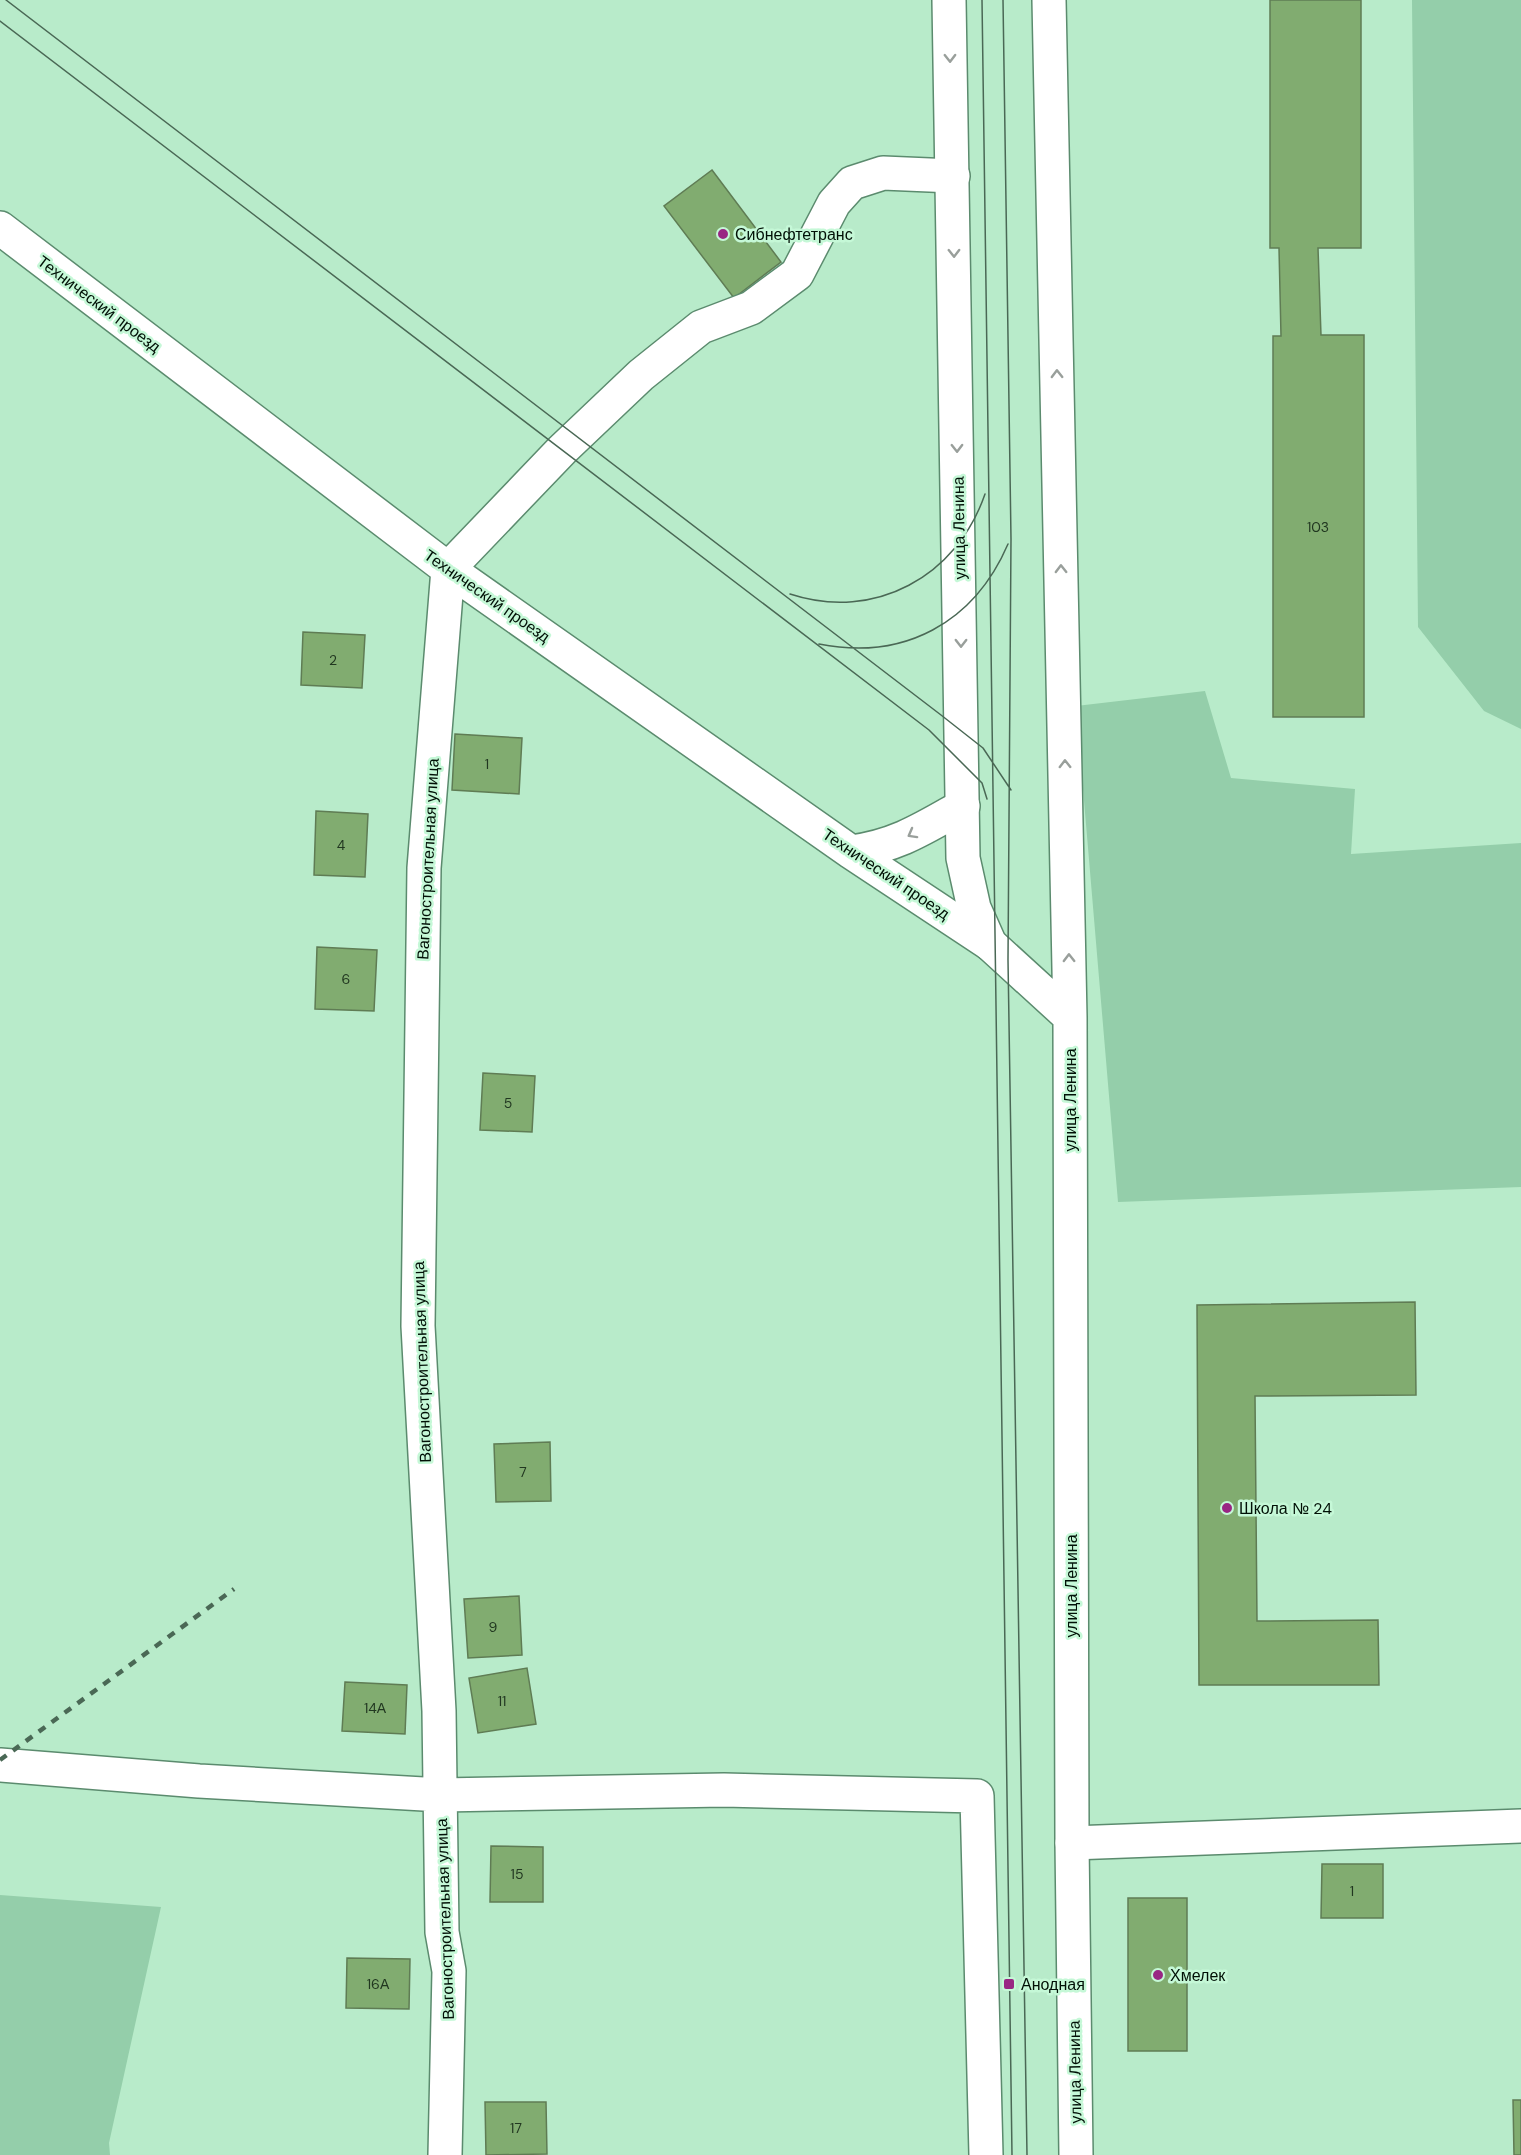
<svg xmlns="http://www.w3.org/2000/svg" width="1521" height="2155" font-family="'DM Sans',sans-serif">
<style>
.green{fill:#94ceaa}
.building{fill:#81ac70;stroke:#5f7c54;stroke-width:1.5}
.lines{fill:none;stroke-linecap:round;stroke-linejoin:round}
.minor-casing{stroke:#5b8b6e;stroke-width:36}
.major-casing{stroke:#5b8b6e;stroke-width:36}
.minor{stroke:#fff;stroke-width:33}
.major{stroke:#fff;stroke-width:33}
.tram{stroke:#4a6855;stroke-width:1.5}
.rail{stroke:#4a6855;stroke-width:4.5;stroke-dasharray:8 8;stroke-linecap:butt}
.oneway{stroke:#999f9b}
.poi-dot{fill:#992683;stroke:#c5f8d7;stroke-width:2}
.labels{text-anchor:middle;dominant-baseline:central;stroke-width:5;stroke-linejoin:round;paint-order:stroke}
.number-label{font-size:14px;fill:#213720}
.poi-label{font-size:16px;fill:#011006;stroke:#c5f8d7;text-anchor:start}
.street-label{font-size:16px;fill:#011006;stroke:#c5f8d7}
</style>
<rect width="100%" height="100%" fill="#b8ebca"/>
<path class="green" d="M1412 0H1521V729L1484 711 1418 627Z
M1205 691 1231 778 1355 789 1351 854 1521 843V1187L1118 1202 1076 706Z
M0 1895 161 1907 109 2143 110 2155H0Z"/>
<path class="building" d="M1270 0H1361V248H1318L1321 335H1364V717H1273V336H1281L1279 248H1270Z
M712 170 781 262 734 298 664 206Z
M303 632 365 635 362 688 301 685Z
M455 734 522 738 519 794 452 790Z
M316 811 368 814 365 877 314 875Z
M317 947 377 950 374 1011 315 1009Z
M483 1073 535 1076 532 1132 480 1130Z
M1415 1302 1416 1395 1255 1396 1257 1621 1378 1620 1379 1685H1199L1197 1305Z
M550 1442 551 1501 496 1502 494 1444Z
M519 1596 522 1655 468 1658 464 1599Z
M527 1668 536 1724 478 1733 469 1678Z
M345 1682 407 1685 405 1734 342 1731Z
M491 1846 543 1847V1902H490Z
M1322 1864H1383V1918H1321Z
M1128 1898H1187V2051H1128Z
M347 1958 410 1959 409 2009 346 2008Z
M1513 2100H1521V2155H1514Z
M485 2102H546L547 2154 486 2155Z"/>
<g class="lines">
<defs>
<path id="minor" d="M0 228 448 569 851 852 990 944
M851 852C897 846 924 828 963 806
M0 1765 199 1781 441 1795 724 1790 977 1796 986 2155
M1072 1843 1521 1826
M445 2155 449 1971 442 1932 439 1711 418 1326 424 868 448 569 562 450 641 375 701 327 751 308 797 274 834 203 852 183 883 173 953 176"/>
<path id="major" d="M949 0 963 858 974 908 990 944 1070 1017
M1049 0 1070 1017 1072 1843 1076 2155"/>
</defs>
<use href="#minor" class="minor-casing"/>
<use href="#major" class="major-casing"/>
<use href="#minor" class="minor"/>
<use href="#major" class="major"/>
<path class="tram" d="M6 0 941 715 983 748 1011 790
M982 0 1012 2155
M1003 0 1011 539 1008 960 1027 2155
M0 21 929 730 982 783 987 799
M790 594C875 622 957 576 985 494
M819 644C904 661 974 623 1008 544"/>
<path class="rail" d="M0 1760 234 1589"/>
</g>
<defs><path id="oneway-chevron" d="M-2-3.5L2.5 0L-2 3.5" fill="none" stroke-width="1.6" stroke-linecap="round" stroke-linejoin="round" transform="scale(1.5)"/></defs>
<g class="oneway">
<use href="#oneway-chevron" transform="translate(950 58) rotate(89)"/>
<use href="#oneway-chevron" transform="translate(954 253) rotate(89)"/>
<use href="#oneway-chevron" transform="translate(1057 374) rotate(-91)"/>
<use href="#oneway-chevron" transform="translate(957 448) rotate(89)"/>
<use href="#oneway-chevron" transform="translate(1061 569) rotate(-91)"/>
<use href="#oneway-chevron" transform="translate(961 643) rotate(90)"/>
<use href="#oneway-chevron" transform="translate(1065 764) rotate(-91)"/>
<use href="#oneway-chevron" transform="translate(912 834) rotate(151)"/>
<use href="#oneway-chevron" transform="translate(1069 958) rotate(-91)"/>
</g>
<g class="poi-dot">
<circle cx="723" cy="234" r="6"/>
<circle cx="1227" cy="1508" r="6"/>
<circle cx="1158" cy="1975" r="6"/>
<rect x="1003" y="1978" width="12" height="12" rx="3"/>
</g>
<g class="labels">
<g class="number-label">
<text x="1318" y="527">103</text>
<text x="333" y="660">2</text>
<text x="487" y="764">1</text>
<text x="341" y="845">4</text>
<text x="346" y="979">6</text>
<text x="508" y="1103">5</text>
<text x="523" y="1472">7</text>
<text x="493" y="1627">9</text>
<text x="502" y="1701">11</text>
<text x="375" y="1708">14А</text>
<text x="517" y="1874">15</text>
<text x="1352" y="1891">1</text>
<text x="378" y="1984">16А</text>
<text x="516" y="2128">17</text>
</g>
<g class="poi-label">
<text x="735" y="234">Сибнефтетранс</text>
<text x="1239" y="1508">Школа № 24</text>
<text x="1170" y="1975">Хмелек</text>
<text x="1021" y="1984">Анодная</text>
</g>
<g class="street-label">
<text transform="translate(99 304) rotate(37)">Технический проезд</text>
<text transform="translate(959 528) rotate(-91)">улица Ленина</text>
<text transform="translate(487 596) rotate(35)">Технический проезд</text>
<text transform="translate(428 859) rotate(-87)">Вагоностроительная улица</text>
<text transform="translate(886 874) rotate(34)">Технический проезд</text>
<text transform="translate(1070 1100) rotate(-90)">улица Ленина</text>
<text transform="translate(422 1362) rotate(-92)">Вагоностроительная улица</text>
<text transform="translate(1071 1586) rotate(-90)">улица Ленина</text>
<text transform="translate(445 1919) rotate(-92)">Вагоностроительная улица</text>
<text transform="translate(1075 2072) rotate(-91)">улица Ленина</text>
</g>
</g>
</svg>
